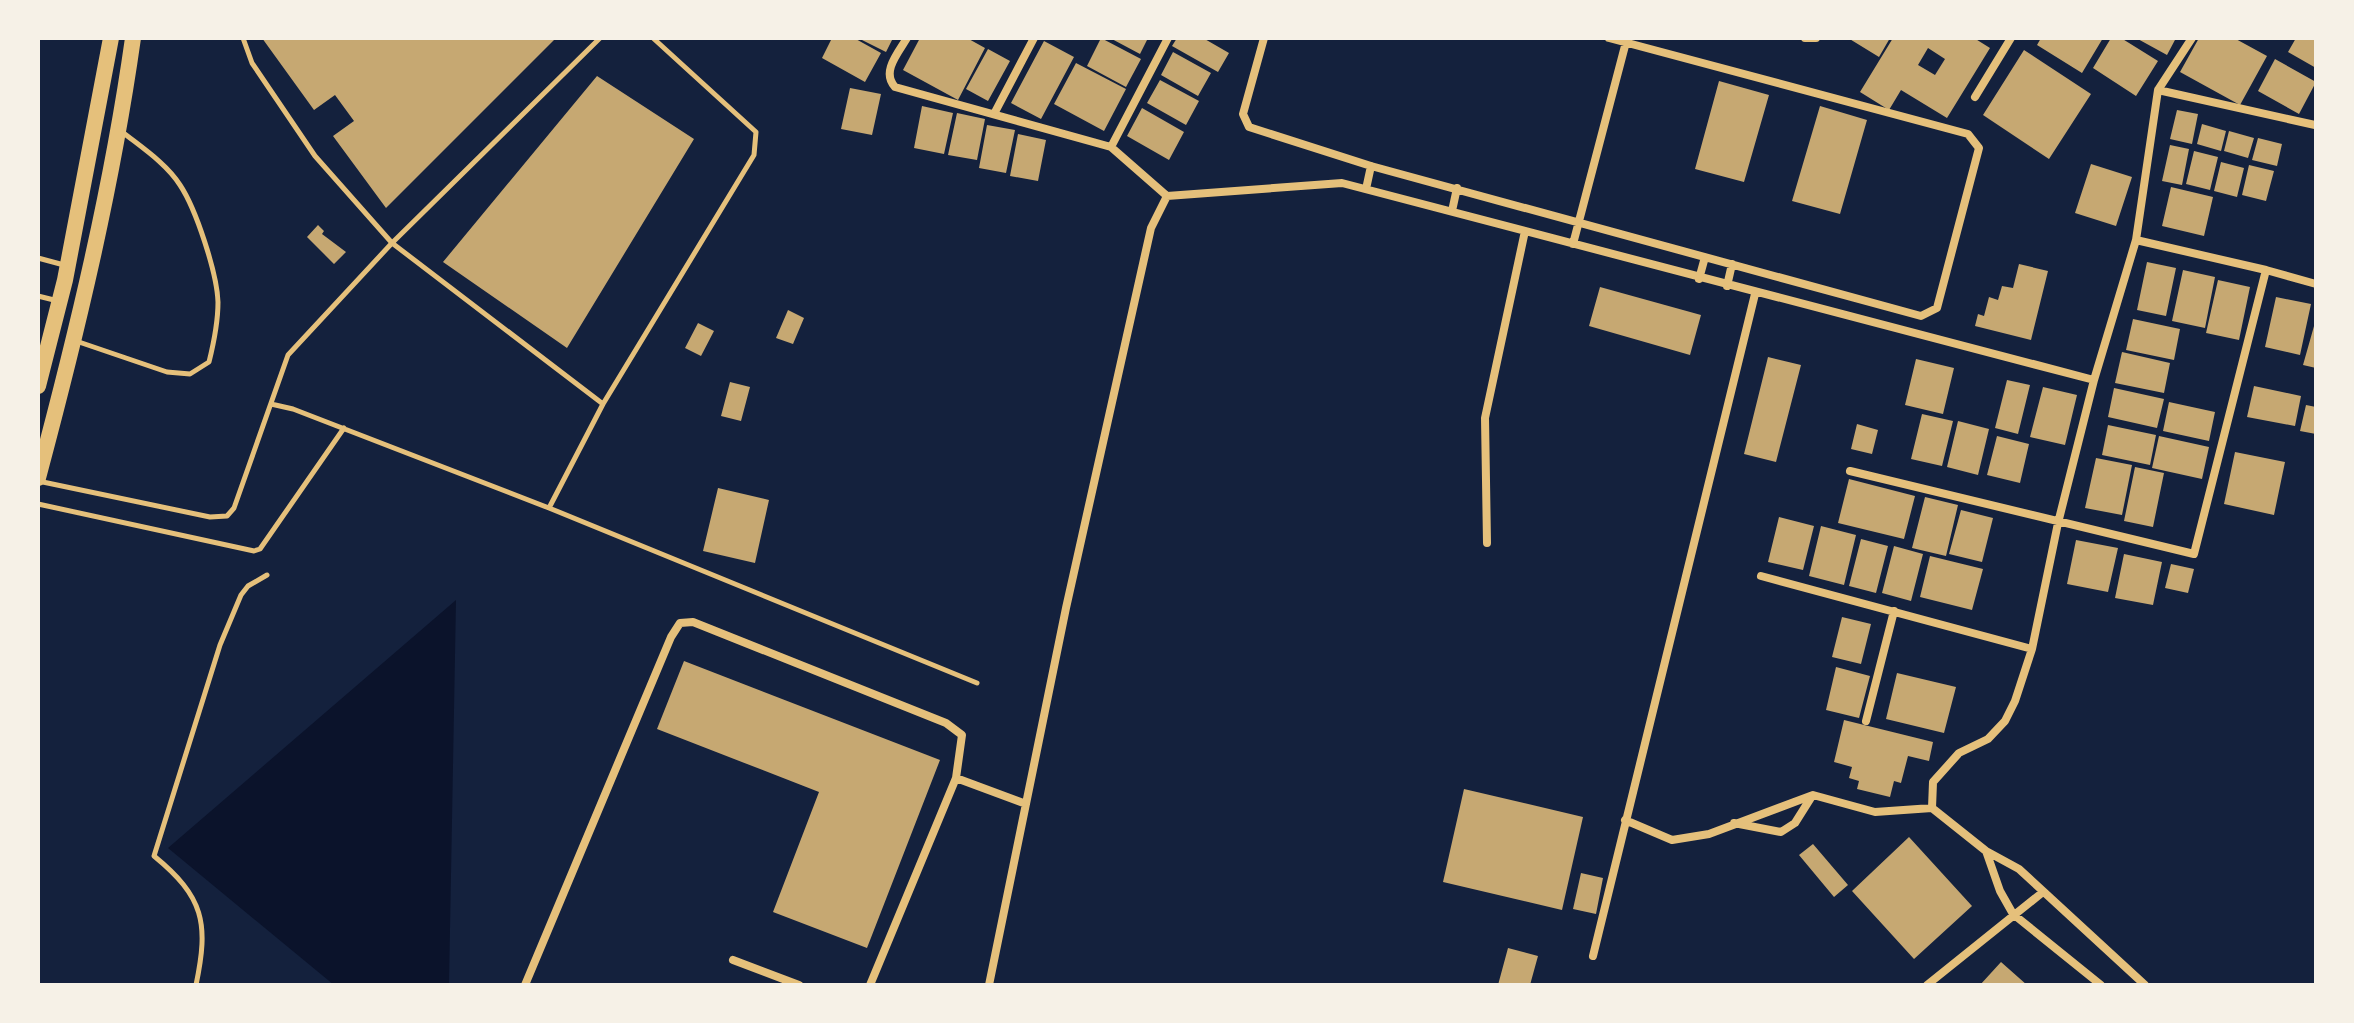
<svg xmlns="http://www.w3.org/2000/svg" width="2354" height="1023" font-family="'Roboto Condensed',sans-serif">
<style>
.water{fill:#0b132b}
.building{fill:#c6a872;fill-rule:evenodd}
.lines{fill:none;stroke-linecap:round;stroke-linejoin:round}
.service{stroke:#e5c07b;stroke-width:5}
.minor{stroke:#e5c07b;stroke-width:8}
.trunk{stroke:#e5c07b;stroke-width:16}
</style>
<rect width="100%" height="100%" fill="#14213d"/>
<path class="water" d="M456 600 449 985H334L168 848Z"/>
<path class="building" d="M262 38H556L386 208 333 136 354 121 335 95 314 110Z
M832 38H854L881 53 865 82 822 58Z
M858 38H893L886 52Z
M920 38H967L985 48 958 100 903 70Z
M1101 38 1141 59 1126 87 1087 66Z
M1110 38H1148L1140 54Z
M1177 38H1203L1229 53 1218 72 1172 46Z
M1848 38H1890L1879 57Z
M1893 38H1974L1990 48 1947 118 1901 90 1889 110 1860 92ZM1928 48 1945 59 1935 75 1918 65Z
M2041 38H2103L2082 73 2037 45Z
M2111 38H2121L2158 61 2136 96 2093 68Z
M2136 38H2176L2167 55Z
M2199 38H2234L2267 56 2240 105 2180 72Z
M2296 38H2316V68L2288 52Z
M1044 41 1074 57 1041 119 1011 103Z
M988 49 1010 61 988 101 966 89Z
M2024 50 2091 94 2049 159 1983 115Z
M1173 52 1211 73 1198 96 1161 75Z
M2275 59 2316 82 2299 114 2258 91Z
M1076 63 1126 89 1104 131 1054 104Z
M597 76 694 139 567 348 443 262Z
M1160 80 1199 101 1186 125 1147 103Z
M1719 81 1769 95 1744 182 1695 169Z
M850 88 881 94 872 135 841 129Z
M922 106 953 113 944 154 914 148Z
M1820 106 1867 120 1840 214 1792 201Z
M1142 108 1184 132 1169 160 1127 136Z
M2177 110 2198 114 2192 144 2170 139Z
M957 113 985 119 977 160 948 155Z
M2202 124 2226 131 2221 151 2197 144Z
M987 125 1015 130 1006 173 979 168Z
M2229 131 2254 138 2248 158 2224 151Z
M1018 134 1046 140 1038 181 1010 176Z
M2258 138 2282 144 2277 166 2252 160Z
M2170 145 2189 149 2182 185 2162 181Z
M2194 151 2218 157 2210 190 2186 184Z
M2221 162 2244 168 2237 197 2214 191Z
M2091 164 2132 177 2116 226 2075 213Z
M2249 165 2274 171 2266 201 2242 195Z
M2171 187 2213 197 2204 236 2162 226Z
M318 225 324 231 322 234 346 252 334 264 307 237Z
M2147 262 2176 268 2166 316 2137 310Z
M2019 264 2048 271 2031 340 1975 326 1978 314 1984 316 1989 297 1998 300 2002 286 2013 288Z
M2183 270 2215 277 2205 328 2172 321Z
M2218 280 2250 287 2239 340 2206 333Z
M1600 287 1701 315 1690 355 1589 326Z
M2276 297 2311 304 2300 355 2265 347Z
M788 310 804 318 793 344 776 338Z
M2133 319 2180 329 2174 360 2126 350Z
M2316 319V368L2303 365Z
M698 323 714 331 701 356 685 348Z
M2122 352 2170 363 2164 393 2115 383Z
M1768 357 1801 365 1776 462 1744 454Z
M1916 359 1954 368 1943 414 1905 405Z
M2007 380 2030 385 2018 434 1995 428Z
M730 382 750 387 741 421 721 416Z
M2254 386 2301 396 2295 426 2247 417Z
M2043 387 2077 395 2065 445 2030 437Z
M2114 388 2164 399 2157 428 2108 417Z
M2169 402 2215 412 2209 441 2163 431Z
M2306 405 2316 407V434L2300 431Z
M1922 414 1953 421 1942 466 1911 459Z
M1958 421 1989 429 1978 475 1947 467Z
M1857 424 1878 430 1872 454 1851 449Z
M2108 425 2156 435 2150 465 2102 455Z
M1997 436 2029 444 2020 483 1987 475Z
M2159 436 2209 447 2202 479 2152 468Z
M2235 452 2285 462 2274 515 2224 504Z
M2096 458 2132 465 2122 515 2085 508Z
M2135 467 2164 473 2153 527 2124 521Z
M1849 479 1915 496 1904 539 1838 523Z
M718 488 769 500 755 563 703 551Z
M1925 497 1958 505 1946 556 1912 548Z
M1961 510 1993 518 1982 562 1949 554Z
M1779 517 1814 526 1803 570 1768 562Z
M1821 526 1856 535 1844 585 1809 576Z
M1861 539 1888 546 1876 593 1849 586Z
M2076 540 2118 548 2108 592 2067 584Z
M1894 546 1923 554 1911 601 1882 593Z
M2124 554 2162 562 2153 605 2115 598Z
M1930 556 1983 569 1972 610 1920 597Z
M2171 564 2194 569 2188 593 2165 588Z
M1842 617 1871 624 1861 664 1832 657Z
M684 661 940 760 867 948 773 912 819 792 657 729Z
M1836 667 1870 676 1859 718 1826 710Z
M1897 673 1956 687 1944 733 1886 719Z
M1844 720 1933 742 1929 761 1908 756 1901 783 1894 781 1890 797 1857 789 1859 781 1849 778 1852 767 1834 762Z
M1464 789 1583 817 1562 910 1443 882Z
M1909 837 1972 906 1914 959 1852 891Z
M1813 844 1848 885 1834 897 1799 855Z
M1581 873 1603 878 1596 914 1573 909Z
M1508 948 1538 956 1530 985H1498Z
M2001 962 2027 985H1980Z"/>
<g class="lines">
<path class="service" d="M243 38 252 63 315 156 392 243 603 404
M38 258 64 265
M38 296 58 301
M76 341 167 372 190 374 209 362C214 342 218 323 218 302 217 273 196 209 180 185 166 163 141 147 121 131
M271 404 293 409 549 508 603 404 754 155 756 132 653 38
M38 481 210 517 227 516 234 508 288 355 392 243 600 38
M38 504 254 551 260 549 344 428
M549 508 977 683
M196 985C209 923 204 897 154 856L220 645 241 595 248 586 267 575"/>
<path class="minor" d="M907 38C898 53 881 72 895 87L1111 147 1167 196
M1264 38 1243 114 1249 127 1371 166 1921 316 1937 308 1979 148 1968 134 1609 38
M1805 38H1816
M2158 90 2315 125
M1975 97 2011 38
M994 114 1034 38
M1111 147 1168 38
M1366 189 1371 166
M1452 211 1457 188
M2136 240 2266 270
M1573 244 1626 42
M1699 279 1705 257
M1727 286 1732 264
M1850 471 2194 554 2266 270 2316 284
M1487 543 1485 418 1525 231
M1761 576 2032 649
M1866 721 1894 611
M956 778 1026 804
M1932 808 1933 782 1959 753 1988 739 2005 721 2015 701 2032 649 2058 523 2094 380 2136 240 2158 90 2192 38
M1932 808 1986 851 2019 869 2145 985
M1625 820 1672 840 1709 834 1813 795 1875 812 1932 808
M1734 823 1781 832 1795 823 1812 796
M1986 851 2000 891 2013 914 2101 985
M1593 956 1755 294
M733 960 799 985
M525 985 671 637 680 623 693 622 946 723 962 735 956 778 870 985
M989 985 1066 608 1151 228 1167 196 1342 183 2094 380
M1927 985 2043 892"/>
<path class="trunk" d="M38 386 65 280 111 38
M38 478C77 332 112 187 133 38"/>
</g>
<rect width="2354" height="1023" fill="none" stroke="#f6f1e7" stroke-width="80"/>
</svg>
